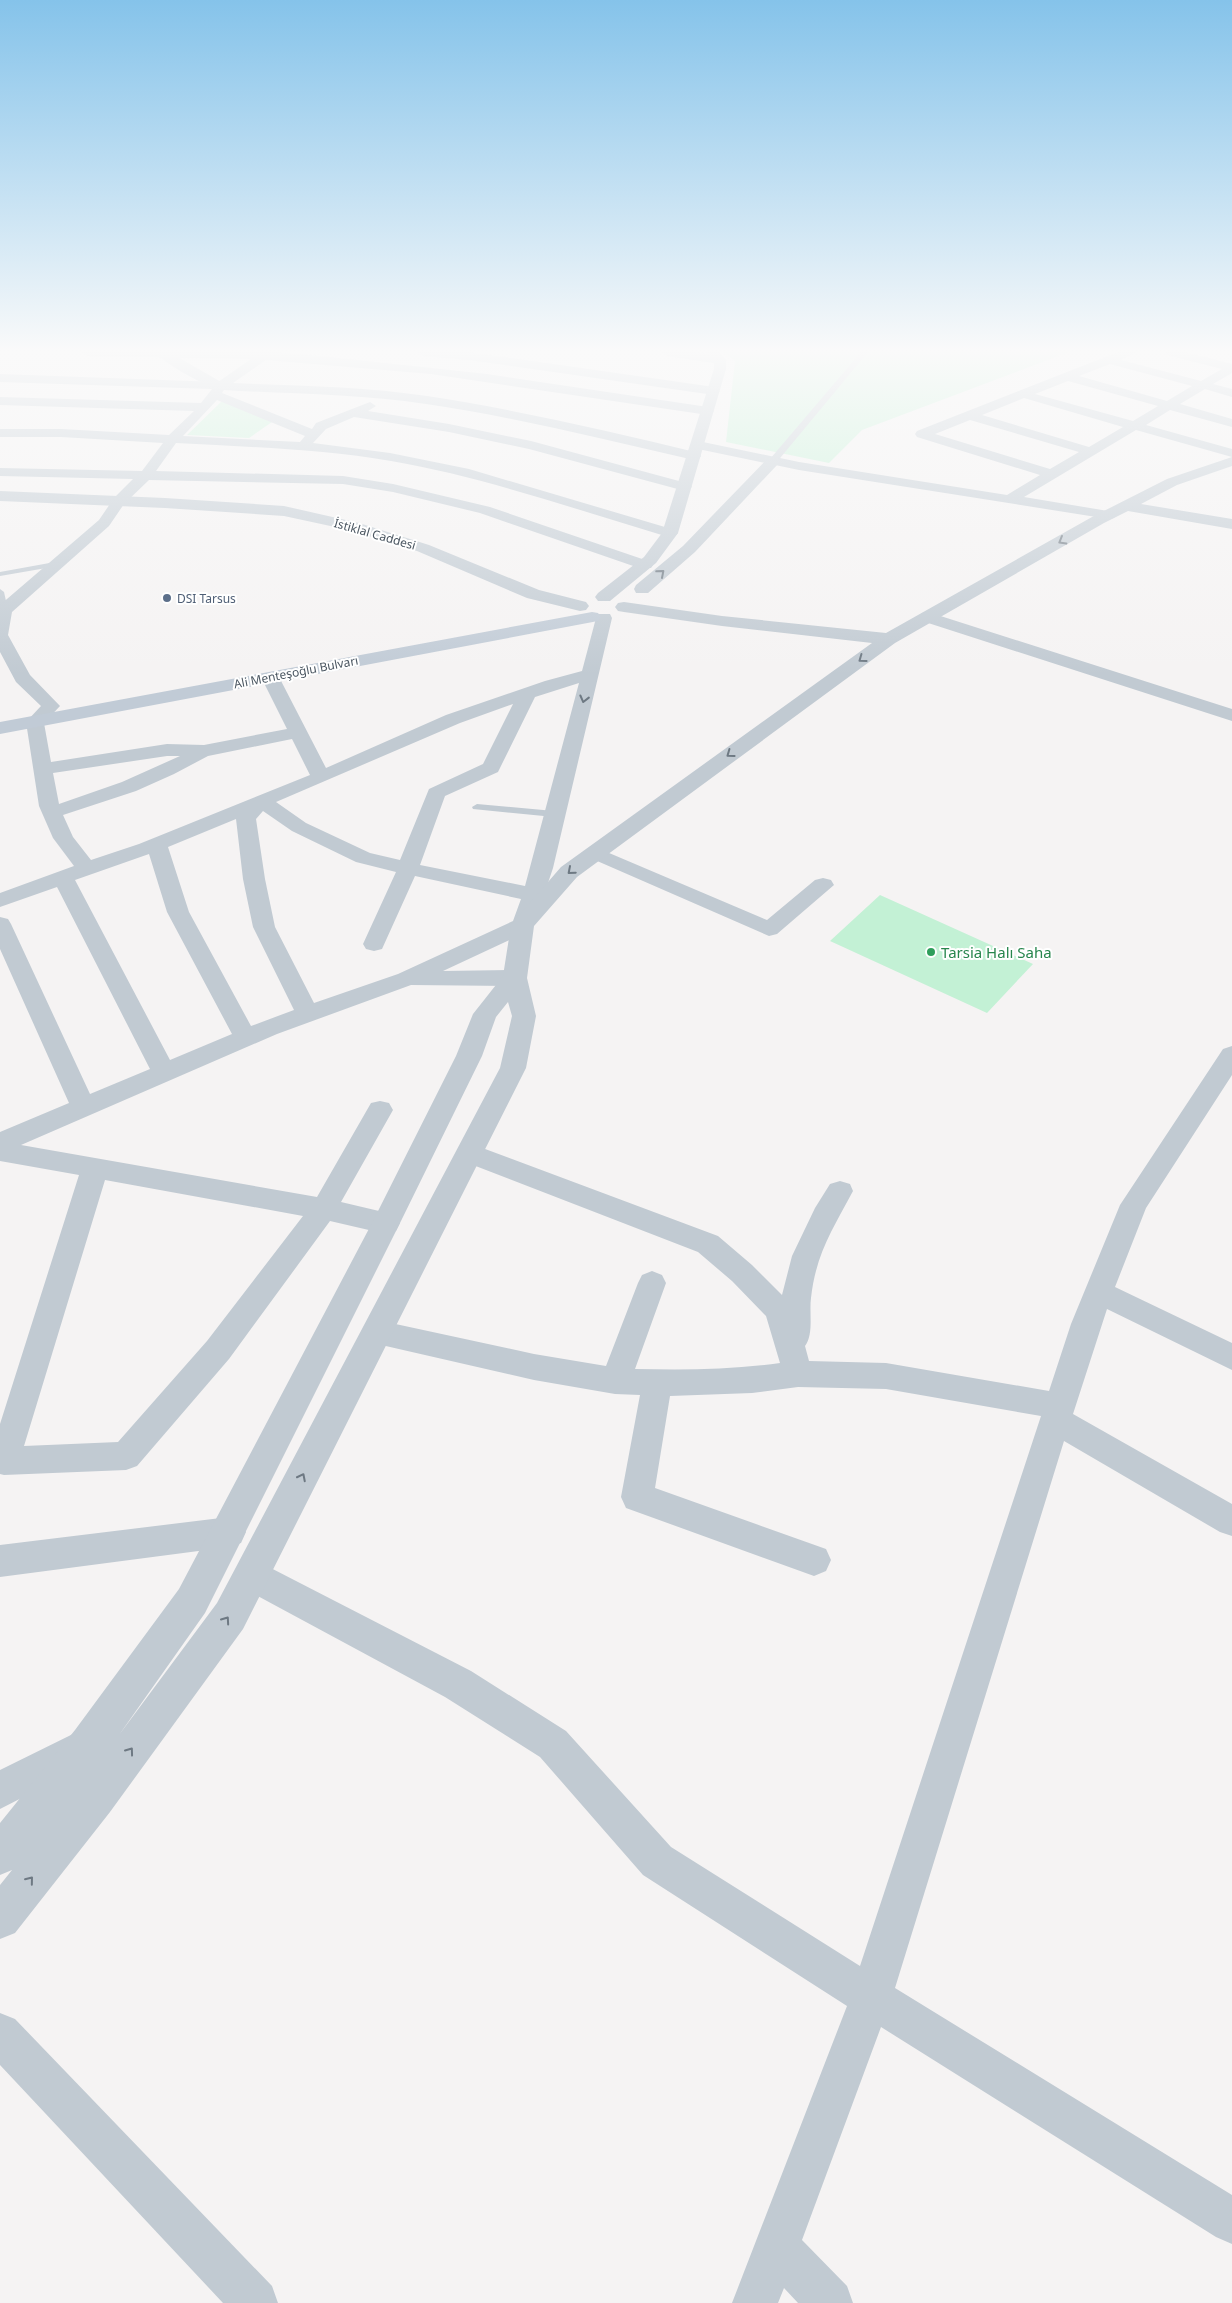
<svg xmlns="http://www.w3.org/2000/svg" width="1232" height="2303" font-family="'Noto Sans',sans-serif">
<style>
.green{fill:#c3f1d5}
.lines{fill:none;stroke-linecap:round;stroke-linejoin:round}
.service{fill:#c1cad2;fill-rule:evenodd}
.minor{fill:#c1cad2;fill-rule:evenodd}
.tertiary{fill:#c1cad2;fill-rule:evenodd}
.secondary{fill:#c1cbd6;fill-rule:evenodd}
.oneway{stroke:#6e7983}
.service-dot{fill:#5c6f8a;stroke:#fff;stroke-width:2}
.leisure-dot{fill:#2e9e5b;stroke:#fff;stroke-width:2}
.labels{text-anchor:middle;dominant-baseline:central;stroke-width:4;stroke-linejoin:round;paint-order:stroke}
.far-street-label{font-size:12px;fill:#4a5661;stroke:#fff}
.far-service-label{font-size:12px;fill:#4e5e75;stroke:#fff;text-anchor:start}
.leisure-label{font-size:15px;fill:#27864d;stroke:#fff;text-anchor:start}
</style>
<rect width="100%" height="100%" fill="#f5f3f3"/>
<path class="green" d="M723 352H1069L862 430 829 463 726 442 735 361Z
M222 401 272 422 249 438 187 435Z
M880 895 1033 964 987 1013 830 941Z"/>
<g class="lines">
<path class="service" d="M861 352H868L776 463H770V459Z
M55 562H58V566L0 576V572Z
M0 589 4 592 8 610 4 613 0 610Z
M477 804 554 811 559 814 554 817 473 809 472 807Z"/>
<path class="minor" d="M81 352H275L320 356 487 374 708 407 714 411 708 415 431 374 266 360 233 383C298 386 363 386 427 396 518 410 609 431 699 453L701 456 699 459 694 460C605 440 516 417 426 404 359 394 291 394 224 390L222 393 312 429 316 423 370 402 376 406 368 411 449 424 531 441 690 484 692 487 685 491 529 449 449 432 354 417 326 429 313 443 390 453 469 469 675 530 678 533 675 536H665C574 509 484 477 391 461 320 449 248 447 176 443L156 471 343 476 393 484 490 507 651 562 653 565 651 568H639L480 513 393 492 343 484 149 480 124 504 109 526 12 612 8 635 30 675 60 706 44 723 51 762 167 744 204 745 287 729 261 677 264 673H276L279 677 326 768 446 715 545 681 582 671 596 618 598 614H610L612 618 553 868 534 925 531 930 443 971 515 970 523 973 527 978 523 983 515 986 411 985 277 1034 21 1145 317 1197 371 1103 380 1101 389 1103 393 1110 341 1202 396 1215 400 1223 396 1231 386 1234 330 1221 229 1359 137 1466 126 1470 4 1475 0 1474V1424L79 1175 0 1161V1132L69 1103 0 949V917L8 919 11 924 90 1094 150 1069 57 887 0 907V893L74 866 53 838 39 806 26 722 41 706 16 682 0 652V605L99 520 114 498 133 479 0 476V468L142 471 163 443 61 437H0V429H61L169 435 194 411 0 405V397L201 403 212 389 0 382V374L218 382 251 359 87 356ZM217 400 305 436 300 442 183 436ZM579 683 525 886 420 865 445 796 498 772 535 697ZM513 704 483 764 429 789 400 860 370 853 306 823 276 802 460 723ZM292 739 310 775 139 844 91 860 73 837 63 815 136 791 174 774 208 756ZM167 756H180L122 782 59 804 53 773ZM263 811 292 831 356 862 396 872 363 944 366 949 374 951 382 949 415 876 521 899 513 921 398 974 314 1003 275 927 265 879 256 819ZM236 819 243 879 253 927 294 1010 251 1026 189 912 168 847ZM149 854 167 912 232 1034 170 1060 75 880ZM105 1180 303 1216 207 1341 118 1442 24 1446Z
M417 352H469L714 387 720 391 714 395 469 360 423 356Z
M661 352C676 352 716 350 726 360L720 364 667 356Z
M1118 352H1136L1121 360 1201 381 1222 369 1167 355 1165 352H1186L1232 364V373L1213 384 1232 389V397L1205 389 1180 404 1232 419V427L1170 410 1146 425 1232 449V457L1136 430 1024 497 1114 512 1116 515 1114 518 1109 519 799 470 698 449 691 445 698 441 799 462 1007 495 1040 475 917 437 915 434 917 431ZM1110 364 1192 386 1167 401 1079 376ZM1068 381 1158 406 1133 421 1035 394ZM1024 398 1123 427 1089 447 982 415ZM970 420 1079 452 1050 469 935 434Z
M928 612 1232 709V721L922 621 920 617 922 613Z
M595 847 767 920 815 880 823 878 831 880 834 885 777 934 769 936 588 857 585 853 588 849Z
M1232 1046V1075L1146 1208 1115 1287 1232 1343V1370L1107 1309 1073 1414 1232 1504V1536L1220 1532 1064 1441 895 1988 1232 2195V2244L1216 2237 881 2027 802 2240 847 2286 853 2303H798L784 2288 778 2303H732L847 2006 643 1875 540 1757 445 1697 239 1586 234 1575 239 1564 251 1559 263 1564 471 1671 566 1731 671 1847 860 1966 1041 1416 886 1389 798 1387 752 1393 670 1396 655 1488 826 1549 831 1560 826 1571 814 1576 626 1508 621 1497 640 1395 615 1394 534 1380 377 1344 367 1341 362 1332 367 1323 377 1320 534 1354 606 1366 638 1283 642 1275 652 1271 662 1275 666 1283 635 1369C683 1370 732 1370 780 1363L766 1316 732 1281 698 1252 460 1160 456 1153 460 1146 469 1143 718 1236 752 1265 782 1295 792 1256 815 1208 830 1184 840 1181 850 1184 853 1191C833 1229 816 1253 811 1298 809 1313 814 1334 805 1346L809 1361 886 1363 1049 1391 1071 1324 1120 1205 1223 1049Z
M229 1517 241 1521 246 1532 241 1543 229 1547 0 1577V1545Z
M77 1732 90 1737 95 1750 90 1763 0 1809V1770Z
M0 2013 15 2019 272 2286 278 2303H223L0 2065Z"/>
<path class="tertiary" d="M154 352H169L228 386 221 390C205 386 165 364 154 352Z
M706 352H719L726 360V369L678 533 656 563 610 601H598L595 597 598 593 644 557 662 533 714 369V361Z
M773 457 778 458 780 461 778 464 695 552 648 593H636L634 589 636 585 683 546 768 458Z
M1232 457V466L1177 485 1141 504 1232 519V529L1128 511 1104 523 895 643 577 877 534 926 527 978 536 1016 526 1068 243 1629 110 1812 15 1933 0 1939V1885L12 1870 0 1875V1823L75 1730 179 1589 372 1223 456 1056 473 1014 503 976 511 925 515 920 561 867 872 643 722 626 624 612 618 611 615 607 618 603 624 602 722 616 886 633 1092 517 1167 479ZM508 1002 512 1016 500 1068 217 1603 119 1735 205 1613 400 1223 482 1056 496 1017Z
M0 491 165 498 284 506 359 523 429 545 539 590 586 602 589 606 586 610 580 611 527 598 417 551 349 530 284 516 165 508 0 501Z"/>
<path class="secondary" d="M592 612 598 613 601 617 598 621 0 734V722Z"/>
</g>
<defs><path id="oneway-chevron" d="M-2-3.5L2.5 0L-2 3.5" fill="none" stroke-width="1.6" stroke-linecap="round" stroke-linejoin="round" transform="scale(1.25)"/></defs>
<g class="oneway">
<use href="#oneway-chevron" transform="translate(1062 541) rotate(150)"/>
<use href="#oneway-chevron" transform="translate(661 573) rotate(-41)"/>
<use href="#oneway-chevron" transform="translate(862 659) rotate(144)"/>
<use href="#oneway-chevron" transform="translate(584 699) rotate(104)"/>
<use href="#oneway-chevron" transform="translate(730 754) rotate(144)"/>
<use href="#oneway-chevron" transform="translate(571 871) rotate(139)"/>
<use href="#oneway-chevron" transform="translate(302 1477) rotate(-63)"/>
<use href="#oneway-chevron" transform="translate(226 1620) rotate(-55)"/>
<use href="#oneway-chevron" transform="translate(130 1751) rotate(-54)"/>
<use href="#oneway-chevron" transform="translate(30 1880) rotate(-51)"/>
</g>
<linearGradient id="sky" x2="0" y2="1"><stop stop-color="#85c3ea"/><stop offset="0.52" stop-color="#fafafa"/><stop offset="1" stop-color="#fafafa" stop-opacity="0"/></linearGradient>
<rect width="1232" height="675" fill="url(#sky)"/>
<circle class="service-dot" cx="167" cy="598" r="5"/>
<circle class="leisure-dot" cx="931" cy="952" r="5"/>
<g class="labels">
<g class="far-street-label">
<text transform="translate(375 534) rotate(16)">İstiklal Caddesi</text>
<text transform="translate(296 672) rotate(-11)">Ali Menteşoğlu Bulvarı</text>
</g>
<g class="far-service-label">
<text x="177" y="598">DSI Tarsus</text>
</g>
<g class="leisure-label">
<text x="941" y="952">Tarsia Halı Saha</text>
</g>
</g>
</svg>
